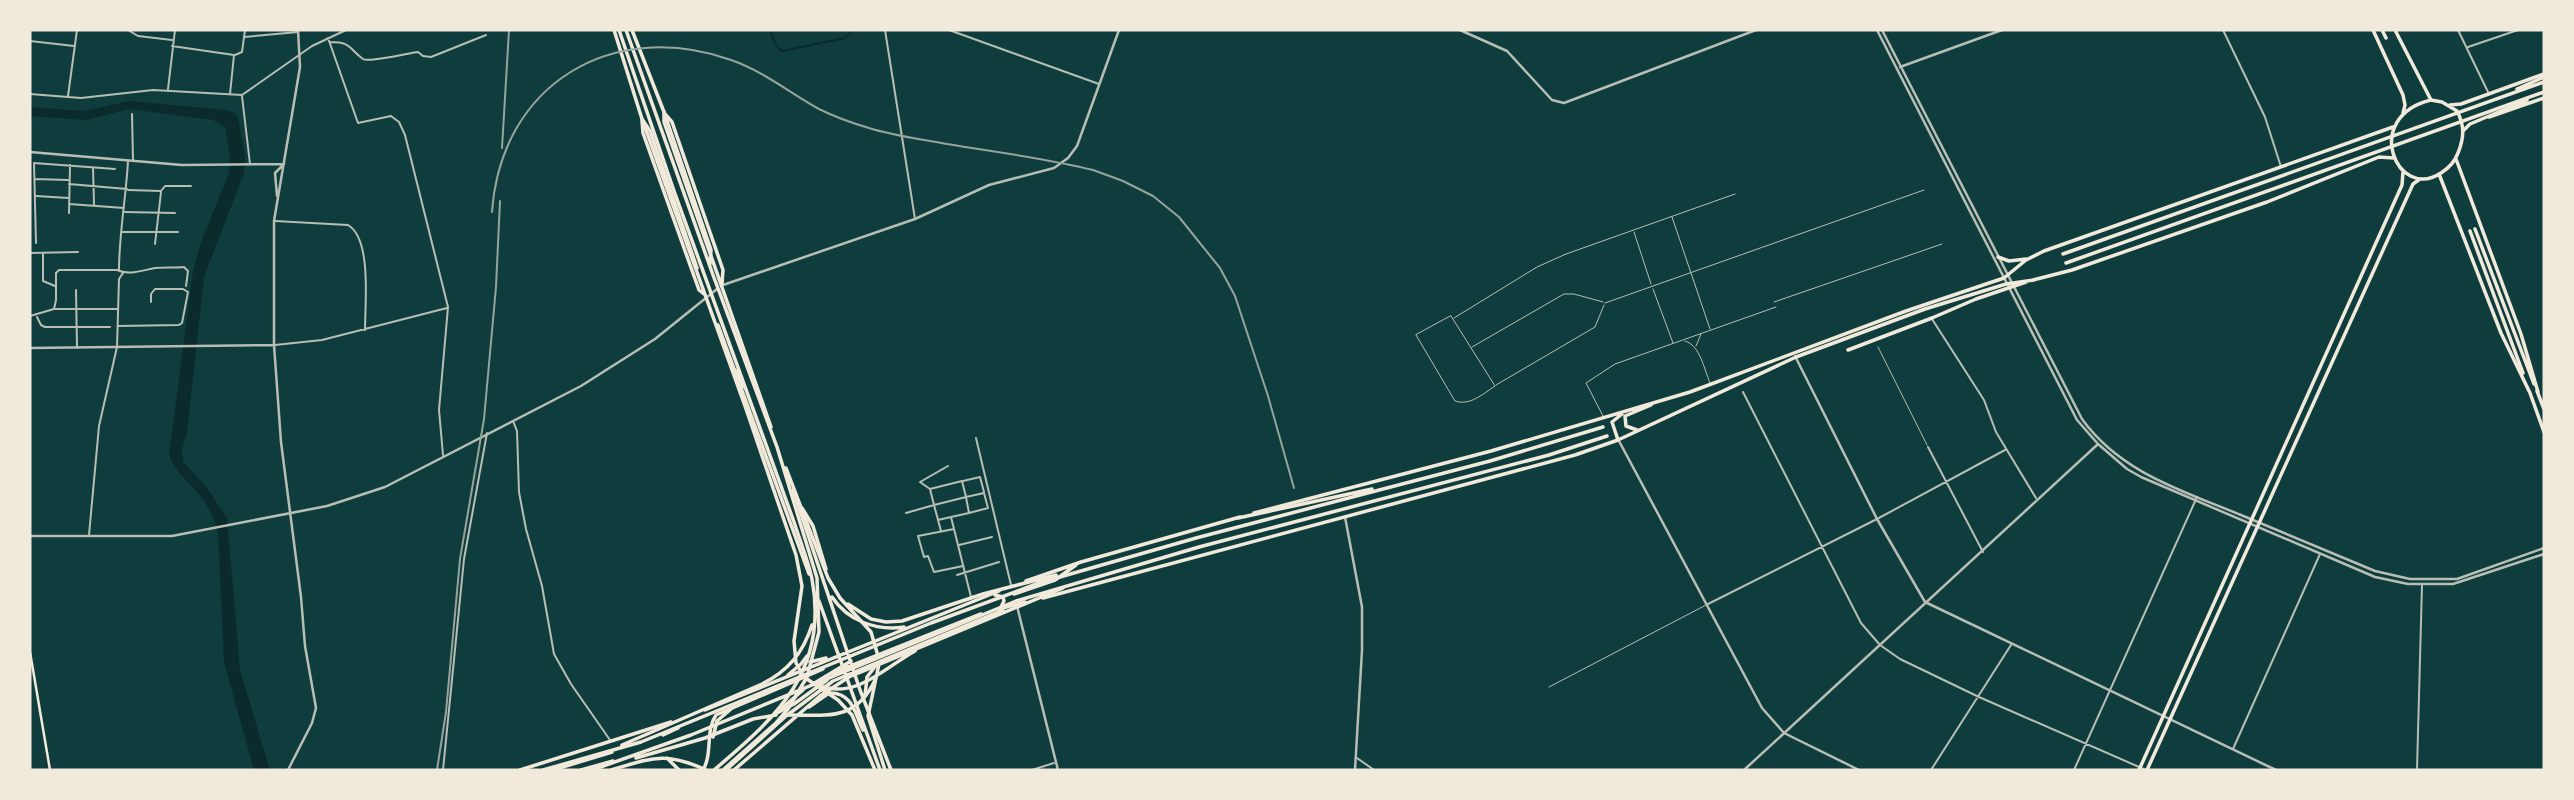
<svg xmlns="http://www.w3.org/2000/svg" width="2574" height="800" font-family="'Public Sans',sans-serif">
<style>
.water{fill:#0a2a2b}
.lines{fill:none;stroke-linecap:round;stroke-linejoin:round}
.stream{stroke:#0a2a2b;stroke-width:2}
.service{stroke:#b8beb3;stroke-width:1}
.pedestrian{stroke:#b8beb3;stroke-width:2}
.minor{stroke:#b8beb3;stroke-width:2}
.tertiary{stroke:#b8beb3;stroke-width:2.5}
.secondary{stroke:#f1e9da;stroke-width:2.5}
.primary{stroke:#f1e9da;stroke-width:3.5}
.trunk{stroke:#f1e9da;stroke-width:3.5}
.rail{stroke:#97a49c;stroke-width:2}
</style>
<rect width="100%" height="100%" fill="#0f3d3e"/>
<path class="water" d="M129 101 226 110 235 113 238 118 245 156 244 173 204 277 187 433 182 450 183 462 205 485 227 518 240 670 270 770H254L224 662 218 533C214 518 208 504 197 492 186 479 174 471 169 455L193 271 201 242 229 173 230 156 225 127 213 120 129 109 86 120 30 116V107L84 111Z"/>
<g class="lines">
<path class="stream" d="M770 30 776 45 782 51 845 38 853 30"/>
<path class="service" d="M1672 217 1710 329
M1634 232 1651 284
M1653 289 1673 343
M1774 302 1942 244
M1605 303 1924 190
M1451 316 1495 386C1483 394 1470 406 1455 401L1416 335Z
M1454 318 1537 267 1566 254 1735 194
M1685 341C1700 345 1704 369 1710 383
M1696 346 1701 334
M1472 347 1564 294H1574L1603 302
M1878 347 1927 445
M1496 385 1595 327 1604 305
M1603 416 1586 383 1615 364 1776 307
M1549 687 1706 605"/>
<path class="pedestrian" d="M949 30 1099 84"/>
<path class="minor" d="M128 30 138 36 172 40
M885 30 915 219
M2223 30 2265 117 2281 167
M2458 30 2488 92
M244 37 298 32
M328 38 358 123 391 116 399 122 405 135 448 307 439 410 443 455
M30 41 74 46
M330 42C352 42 349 49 363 59 369 63 408 53 418 52L423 56 431 57 486 35
M172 46 234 55
M2468 47 2518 30
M235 55 242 52 245 30
M168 89 175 30
M30 94 81 98 153 90 242 95 312 46 346 30
M230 94 234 55
M68 96 77 30
M242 96 250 164
M132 114 133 160
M93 168 94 204
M35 179 68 180
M69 184 127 189
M128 190 161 191 165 186H191
M36 196 69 198
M69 204 124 208
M125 212 175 213
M69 213 70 165
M275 221 348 225C372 239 365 304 365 330
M122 232H178
M36 243 34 163 115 169
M155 244 161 192
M30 253 78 252
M43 254V281L55 286
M119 270C119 234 126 198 128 161
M76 290 77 348
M54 309 56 300V273L59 270H117C129 276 143 270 155 268 165 267 175 268 184 267L188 271 186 286
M30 316 54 309H118
M37 317 41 325 45 327H110
M1932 319 1984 400 1996 432 2036 498
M118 326 179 325 182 323 188 292 183 289H155L151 294V302
M275 345 322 340 447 308
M1743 392 1861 623 1880 645 1900 659 1979 697 2146 770
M513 421 517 431 519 492 526 529 542 586 554 654 571 684 610 740
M976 438 1011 585
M1928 447 1983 552
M963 481 980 477 984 492
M930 489 962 481 966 497 984 493 988 508 969 513
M906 513 934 505 930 489 920 482 948 466
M938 520 951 517 971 597
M954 529 918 536 924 557 928 556 934 572 963 566
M941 531 934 505 966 497 969 513 951 517
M89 535 99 426 117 347 119 279 123 273
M959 545 992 537
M957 575 999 562
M1708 604 1877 519 2005 450
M2233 749 2320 554
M1357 758 1374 770
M443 770 464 559 487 433
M1032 770 1054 763
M1931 770 2011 645
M2074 770 2197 497
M2417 770 2422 585"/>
<path class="tertiary" d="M1460 30 1507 51 1552 100 1564 103 1756 30
M1877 30 2077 420 2098 444 2127 469 2141 477 2375 577 2408 584H2453L2544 554
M1882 30 2082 419C2121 473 2183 491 2241 515 2286 534 2331 553 2375 571L2410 579H2457L2544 548
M1900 67 2002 30
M30 152 182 165 284 164
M277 196 275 173 284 164
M723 285 915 219 989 185 1054 168 1068 158 1077 146 1119 30
M30 348 274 345
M1795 356 1877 519 1925 602 2276 770
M1619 441 1762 708 1784 733 1859 770
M1345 517 1362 607V650L1355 770
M30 536H172L327 506 385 487 581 386 655 339 717 289
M1017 606 1058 770
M288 770 312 723 316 708 305 646 301 597 281 442 274 345V221L300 67 298 30
M1744 770 2097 445"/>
<path class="secondary" d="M30 652 50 770"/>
<path class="primary" d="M614 30 642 119 650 131 697 268
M632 30 664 112V122L771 427
M2373 30 2403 95 2405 105 2403 113
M2382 30 2386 38
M2395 30 2431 100
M2431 100 2442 102 2457 111C2465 126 2464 138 2458 153 2455 161 2449 168 2441 173 2397 202 2361 117 2431 100Z
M2450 105 2461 104 2544 74
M665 114 672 122 723 270 722 284
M2489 117 2544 98
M642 121 643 133 699 290 704 294
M2463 131 2470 124 2527 100
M2456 159 2521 334 2538 392
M2439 174 2501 333 2530 393 2544 432
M2475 229 2534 384
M2470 231 2523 373
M1998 257 2009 261 2026 259
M2033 280 2072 270 2267 202 2379 157 2394 158
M1932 318 1976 299 2026 282
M718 325 809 574
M2537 391 2544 409
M1637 430 1626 426 1625 416 1651 405
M1618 440 1612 422 1622 414
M793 490 860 690 891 770
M802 508 813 526 826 569
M1254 513 1491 451 1690 392 1906 311 2004 278 2026 260 2044 251 2393 127
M1026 581 1081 562 1240 517
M1014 594 1055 580 1076 565
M995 595 1003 597 1004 601 1001 607
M832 597C848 621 876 631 904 627
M1043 598 1575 455 1618 440 1796 357 1925 309 2006 284 2034 280
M819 601 880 770
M999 609 1025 602
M810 662 826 658
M788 675 801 664 807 656
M833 676 843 669 981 614
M813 684 851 661
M865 696 867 677 874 668
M809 707 829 693C852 692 855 713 863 730
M782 708 803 690
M705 710 999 591
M775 714 794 704 827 680
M663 735 678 728
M713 737 717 721 731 709
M667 758 679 770
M520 770 671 722
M553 770 612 752
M581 770 613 761
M611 770C652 758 665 751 706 770
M703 770C713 753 705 731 716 715L823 669
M726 770 786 716 833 681 1003 610
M2139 770 2402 185 2403 172
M2147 770 2413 184 2420 179"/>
<path class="trunk" d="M619 30 674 191 794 522C800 541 808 560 812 579 829 670 777 717 714 770
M626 30 713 275 777 447 817 578 819 632 807 677 788 709 776 723 723 770
M2517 89 2544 77
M664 112 711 250 710 264
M642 119 745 406 796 555 802 586 794 641 796 663 804 677 838 700 852 715 875 770
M2063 254 2544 82
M2066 263 2544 92
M1848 350 1932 318
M735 370 744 387
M786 468 828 578 840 598 871 632 878 656
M1238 518 1372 489
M848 604 871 619 886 622 902 621 983 594 1056 575
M879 664 868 716 885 770
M819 686C857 699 884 668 915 651
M783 715C823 714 855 724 875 680
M622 745 762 684C788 671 803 653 812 625
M636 758 705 738 753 719 776 715
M543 770 641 742 931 623 1039 583 1196 538 1490 461 1603 427
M592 770 691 735 1016 601 1199 547 1549 455 1607 436
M734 770 820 696 849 677 1063 588"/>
<path class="rail" d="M502 148 509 30
M492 212C501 84 612 18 731 60 763 71 790 93 819 109 835 117 852 123 869 128 894 136 921 139 947 144 996 152 1045 158 1093 170L1123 181 1153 196 1179 217 1220 268 1235 296 1268 396 1294 488
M437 770 446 712 460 559 484 419 496 287 500 201"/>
</g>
<rect width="2574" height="800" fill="none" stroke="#f1e9da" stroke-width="63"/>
</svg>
